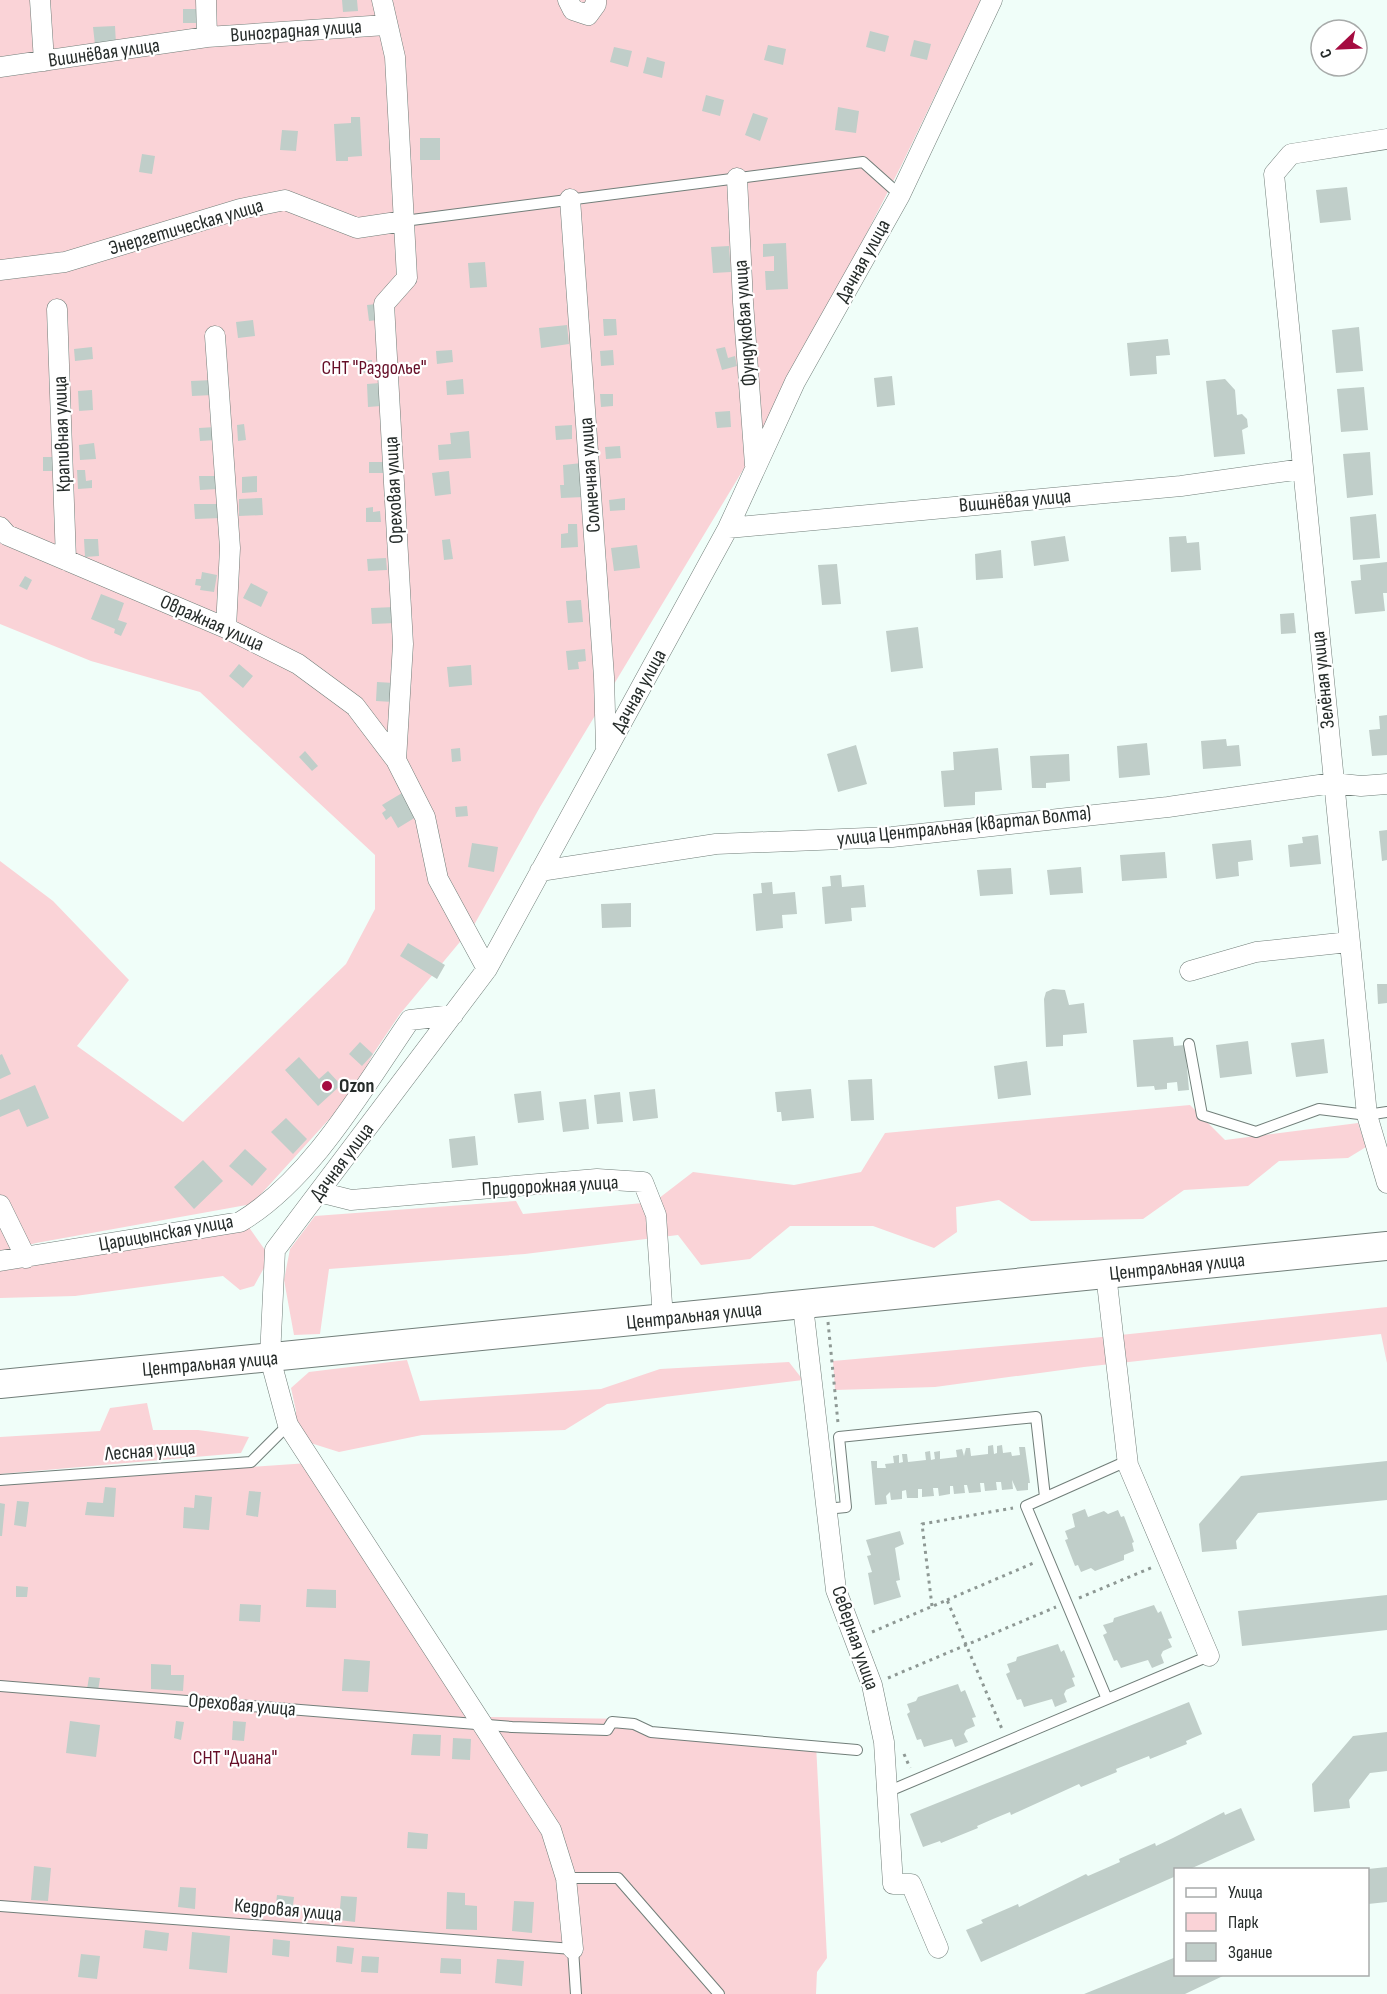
<svg xmlns="http://www.w3.org/2000/svg" width="1387" height="1994" font-family="'Sofia Sans Condensed',sans-serif">
<style>
.green{fill:#fad3d7}
.building{fill:#c0cec9}
.lines{fill:none;stroke-linecap:round;stroke-linejoin:round}
.lane-casing{stroke:#717e79;stroke-width:12}
.street-casing{stroke:#717e79;stroke-width:21}
.secondary-casing{stroke:#717e79;stroke-width:30}
.path{stroke:#8e9894;stroke-width:3;stroke-dasharray:3 4.5;stroke-linecap:butt}
.lane{stroke:#fff;stroke-width:10}
.street{stroke:#fff;stroke-width:20}
.secondary{stroke:#fff;stroke-width:28}
.poi-dot{fill:#a50b40;stroke:#fff;stroke-width:2}
.labels{text-anchor:middle;dominant-baseline:central;stroke-width:4.5;stroke-linejoin:round;paint-order:stroke}
.street-label{font-size:20px;fill:#262c2a;stroke:#fff}
.park-label{font-size:20px;fill:#650e27;stroke:#fff}
.poi-label{font-size:20px;font-weight:bold;fill:#262c2a;stroke:#fff;text-anchor:start}
</style>
<rect width="100%" height="100%" fill="#f0fef9"/>
<path class="green" d="M0 0H981L901 166 761 440 540 807 474 925 400 1014 373 1054 353 1093 252 1204 36 1243 0 1253V861L53 901 129 980 77 1046 183 1122 346 964 375 909V855L200 692 91 661 0 624Z
M1190 1105 1225 1140 1358 1123 1366 1147 1348 1158 1279 1161 1248 1186 1184 1190 1143 1219 1031 1221 999 1200 956 1207 957 1232 934 1248 873 1226H790L750 1259 701 1265 678 1235 525 1254 329 1269 320 1334 294 1335 284 1280 290 1249 315 1216 516 1201 523 1214 654 1202 693 1172 794 1185 861 1172 885 1133Z
M248 1226 270 1257 254 1286 240 1290 223 1276 75 1296 0 1298V1261Z
M1387 1307V1363L1381 1334 1084 1367 935 1387 835 1390 833 1361 1092 1338Z
M407 1360 420 1401 601 1389 660 1369 789 1362 803 1380 607 1404 565 1430 422 1435 339 1452 301 1440 295 1430 296 1411 291 1388 309 1372Z
M147 1403 153 1430H198L249 1437 241 1453 0 1474V1437L100 1431 110 1408Z
M323 1462 489 1717 633 1719 651 1729 816 1744 827 1958 817 1972 816 1994H0V1484Z"/>
<path class="building" d="M342 0H357L358 11 343 12Z
M183 9H198L199 23H183Z
M115 26 116 44 95 45 93 27Z
M870 31 889 36 885 52 866 47Z
M914 40 931 44 927 60 910 56Z
M768 45 786 49 783 65 764 60Z
M614 47 632 51 628 67 610 62Z
M647 57 665 62 662 78 643 73Z
M706 95 724 100 720 116 702 111Z
M838 107 859 111 856 133 835 130Z
M753 113 768 118 760 141 745 135Z
M351 117H360L362 156 348 157V161H336L334 124 351 123Z
M282 130 298 131 296 151 280 150Z
M420 138H440V160H420Z
M142 154 155 156 152 174 139 172Z
M1347 187 1351 220 1320 223 1316 190Z
M786 243 788 289 766 290 765 271H774V256L763 257V244Z
M729 246 731 272 713 273 711 247Z
M485 262 487 287 470 288 468 263Z
M376 304 377 320 369 321 367 305Z
M603 319H616L617 335 604 336Z
M253 320 255 336 238 338 236 322Z
M567 325 569 344 541 348 539 328Z
M1359 327 1363 371 1336 373 1332 330Z
M1168 339 1170 355 1156 356 1157 374 1130 376 1127 343Z
M92 347 93 359 75 361 74 349Z
M725 347 728 358 735 356 737 366 722 370 716 349Z
M452 350 453 362 437 364 436 351Z
M613 350 614 365 601 366 600 351Z
M372 360V372L363 373 362 361Z
M892 376 895 405 877 407 874 378Z
M463 379 464 394 447 395 446 381Z
M1225 379 1235 390 1237 415 1242 414 1247 419 1248 427 1242 430 1245 454 1214 457 1206 381Z
M213 380V395L192 396 191 381Z
M380 383 381 406 368 407 367 384Z
M1364 387 1368 430 1341 432 1337 389Z
M92 390 93 410 79 411 78 391Z
M600 394H613V406L601 407Z
M730 411 731 427 717 428 715 412Z
M244 424 246 440 238 441 237 425Z
M572 425V439L556 440 555 426Z
M215 427 216 440 200 441 199 428Z
M469 431 471 458 439 460 438 445 451 444 450 433Z
M94 443 96 459 80 460 79 445Z
M620 446 621 458 606 459 605 447Z
M1370 452 1373 495 1347 498 1343 454Z
M43 457H54L55 471H43Z
M369 462H383L384 473H369Z
M582 463 584 497 561 498 560 485H564L563 465Z
M77 470H85L86 481 92 480V488L78 489Z
M449 471 451 494 435 496 432 473Z
M199 476H217L218 489 200 490Z
M257 476V492L242 493V477Z
M262 498 263 515 239 516V499Z
M625 498V510L610 511 609 500Z
M194 504H221V518L195 519Z
M373 507V512L380 511 381 522H366V508Z
M1376 514 1380 558 1353 560 1350 517Z
M568 524H577L578 547 561 548V534L568 533Z
M1065 536 1069 561 1034 566 1031 541Z
M1186 536 1187 543 1199 542 1201 570 1171 572 1169 537Z
M84 539H98L99 556 85 557Z
M450 539 453 559 444 560 442 540Z
M637 545 640 568 614 571 611 548Z
M1001 550 1003 578 976 580 975 554Z
M386 558 387 570 368 571 367 559Z
M1387 562V593H1383L1385 611 1355 614 1351 581 1361 580 1360 565Z
M837 564 841 604 822 605 818 565Z
M202 572 217 575 214 592 200 590 201 586 195 585 196 579H201Z
M25 576 32 580 27 590 19 586Z
M251 583 268 592 261 607 243 598Z
M101 594 124 603 118 620 127 623 121 636 114 633 115 629 91 619Z
M581 600 583 622 568 623 566 601Z
M395 607 396 623 372 624 371 608Z
M1294 613 1296 633 1281 634 1280 614Z
M918 627 923 668 891 672 886 631Z
M585 649 586 661 578 662 579 669 568 670 566 651Z
M239 664 253 676 243 688 229 676Z
M471 665 472 685 449 687 447 667Z
M377 682 394 683 393 702 376 701Z
M1387 715V755L1372 756 1369 730 1380 729 1379 716Z
M1226 739 1227 746 1239 745 1241 766 1203 769 1201 741Z
M1147 743 1150 775 1119 778 1117 746Z
M856 745 867 784 838 792 827 754Z
M460 748 461 761 452 762 451 749Z
M998 748 1002 790 975 792V805L944 807 941 771 954 770 953 752Z
M305 751 318 766 312 771 299 757Z
M1069 754 1070 781 1046 783V788H1032L1030 756Z
M402 793 416 817 398 828 391 816 386 820 382 813 386 810 382 805Z
M467 806 468 816 456 817 455 807Z
M1387 830V860L1382 861 1379 831Z
M1318 835 1321 864 1290 867 1288 845 1303 843 1302 837Z
M1251 840 1253 860 1238 862 1239 876 1216 879 1212 844Z
M472 843 498 847 494 872 468 867Z
M1165 852 1167 878 1122 881 1120 855Z
M1081 867 1083 893 1050 895 1047 870Z
M1011 868 1013 894 980 896 977 870Z
M841 875 842 887 864 885 866 907 851 908 852 921 825 924 822 887 831 886 830 876Z
M772 882 773 894 795 892 797 914 782 915 783 928 756 931 753 894 762 893 761 883Z
M631 903V927L602 928 601 904Z
M408 943 445 965 437 979 400 956Z
M1377 984H1387V1003L1378 1004Z
M1053 989 1065 990 1069 1005 1084 1003 1087 1033 1063 1035V1046L1046 1047 1044 999 1046 992Z
M1173 1037 1174 1046 1185 1045 1189 1090 1178 1091 1177 1082 1167 1083V1089L1155 1090 1154 1086 1137 1087 1133 1040Z
M1324 1039 1328 1073 1296 1077 1291 1043Z
M1248 1041 1252 1074 1220 1078 1216 1045Z
M360 1042 373 1054 362 1066 349 1054Z
M2 1054 11 1074 0 1079V1055Z
M299 1057 319 1079 328 1071 341 1085 318 1106 285 1070Z
M1027 1061 1031 1095 998 1099 994 1066Z
M872 1079 874 1120 851 1121 848 1080Z
M35 1085 49 1118 27 1127 19 1109 0 1117V1100Z
M655 1089 658 1118 633 1121 629 1092Z
M811 1089 814 1118 782 1121 781 1112H777L775 1092Z
M541 1091 544 1120 518 1123 514 1094Z
M620 1092 623 1122 597 1124 594 1095Z
M586 1099 589 1129 563 1132 559 1102Z
M286 1118 307 1139 293 1154 271 1132Z
M475 1136 478 1165 452 1168 449 1139Z
M245 1149 267 1169 252 1186 229 1166Z
M203 1160 223 1181 194 1209 174 1187Z
M993 1445 994 1454 997 1453V1446L1002 1445 1003 1453 1011 1452 1012 1456 1020 1455 1019 1447H1025L1030 1483H1028V1490L1017 1491 1012 1480 1013 1489 1002 1490 1001 1482H996L997 1490 985 1491 984 1483H980L981 1492 969 1493 967 1485H964L965 1493 954 1494 953 1486H950V1494L939 1496 938 1488H933L934 1496 922 1497V1489H918V1498H907L906 1490 902 1491V1499L891 1500 890 1492 886 1496 887 1504 875 1505 871 1461H877V1468H886L885 1464 894 1463 893 1456 899 1455V1463L903 1462 902 1454H907L908 1462 926 1460 925 1452 930 1451 931 1460 935 1459 934 1452 940 1451V1459L957 1457 956 1450 962 1449 964 1456 966 1448H970L971 1456 988 1454V1446Z
M1387 1461V1500L1258 1513 1236 1541 1237 1549 1202 1552 1199 1524 1241 1476Z
M105 1487 116 1488 114 1517 85 1515 87 1502 103 1503Z
M249 1491 261 1492 258 1517 246 1515Z
M195 1495 212 1497 209 1530 183 1528 184 1507 194 1508Z
M17 1501 29 1502 26 1527 14 1525Z
M0 1503 5 1504 2 1536H0Z
M1085 1509 1088 1517 1104 1511 1108 1514 1118 1510 1121 1517 1124 1516 1134 1542 1132 1543 1134 1551 1124 1555V1560L1095 1571 1091 1568 1081 1572 1078 1565 1075 1566 1065 1540 1068 1539 1065 1531 1075 1527 1072 1514Z
M900 1531 904 1544 895 1548 900 1580 896 1581 901 1597 874 1605 868 1573 872 1572 867 1556 871 1555 866 1540Z
M16 1586 28 1587 27 1597H16Z
M307 1589 336 1590V1608L306 1607Z
M1387 1595V1630L1242 1646 1238 1611Z
M240 1604 261 1605 260 1622 239 1621Z
M1154 1605 1158 1613 1161 1611 1172 1638 1168 1639 1172 1647 1163 1651 1161 1655 1164 1663 1152 1668 1148 1660 1121 1668 1117 1660 1114 1661 1103 1635 1107 1633 1103 1625 1113 1622 1114 1618Z
M1058 1644 1061 1652 1064 1650 1075 1677 1072 1678 1075 1686 1066 1690 1064 1694 1067 1702 1055 1707 1052 1699 1024 1707 1021 1699 1017 1700 1006 1674 1010 1672 1007 1664 1016 1661 1017 1657Z
M344 1659 370 1661 368 1692 342 1691Z
M151 1664 171 1665V1675H184L183 1691 151 1689Z
M89 1677 100 1678 98 1691 87 1689Z
M958 1684 961 1692 965 1690 976 1717 972 1718 975 1726 966 1730 964 1734 968 1742 955 1747 952 1739 924 1747 921 1739 917 1740 907 1714 910 1712 907 1704 916 1701 918 1697Z
M1189 1702 1202 1734 1186 1741 1187 1744 1150 1759 1149 1756 1116 1769 1117 1772 1081 1787 1079 1784 1011 1815 1010 1812 993 1819 977 1826 978 1828 941 1843 940 1841 923 1847 910 1814Z
M70 1721 100 1725 96 1757 66 1753Z
M176 1721 184 1722 181 1740 174 1738Z
M233 1721 246 1722 244 1741 232 1740Z
M1387 1732V1771L1370 1773 1349 1800 1350 1808 1314 1812 1312 1784 1353 1736Z
M413 1734 441 1735 440 1756 411 1755Z
M453 1738 471 1739 470 1760 452 1759Z
M1241 1808 1255 1840 1190 1869H1176V1876L981 1962 966 1930 983 1923 981 1920 1018 1904 1019 1907 1086 1874 1088 1876 1120 1862 1119 1859 1155 1843 1156 1846 1173 1838 1224 1812 1225 1815Z
M408 1832 428 1834 427 1849 407 1848Z
M34 1866 51 1868 48 1901 31 1900Z
M1387 1867V1902L1368 1904V1869Z
M180 1887 196 1888 195 1909 178 1907Z
M447 1892 465 1893V1905L477 1906V1930L446 1929Z
M277 1895 294 1897 292 1914 275 1912Z
M341 1896 357 1897 355 1922 339 1920Z
M514 1901 534 1902 532 1933 512 1931Z
M145 1930 169 1933 167 1951 143 1948Z
M192 1932 230 1936 227 1973 189 1969Z
M273 1939 290 1941 289 1957 272 1955Z
M337 1946 354 1948 352 1964 336 1962Z
M81 1954 100 1956 97 1979 78 1977Z
M362 1956 379 1957 378 1973 361 1972Z
M1176 1957V1974L1225 1975 1185 1994H1084Z
M441 1958 461 1959V1974L440 1973Z
M497 1959 524 1961 522 1986 495 1983Z"/>
<g class="lines">
<defs>
<path id="lane" d="M404 221 863 162 900 195
M1189 1044 1202 1115 1256 1132 1319 1109 1367 1115 1387 1112
M0 1480 251 1462 288 1425
M826 1509 846 1507 839 1437 1036 1417 1045 1497
M0 1686 512 1727 607 1730 612 1722 634 1724 651 1732 857 1750
M1107 1699 1026 1506 1127 1461
M887 1792 1209 1656
M566 1878H618L719 1994
M0 1906 573 1949 576 1994"/>
<path id="street" d="M40 0 44 61
M206 0 207 37 386 25
M382 0 395 57 407 278 384 304 403 644 396 760 425 817 438 879 487 969
M568 0 573 10 588 15 596 4V0
M0 67 207 37
M1387 139 1291 154 1274 174 1367 1115 1387 1183
M737 178 743 302 755 465
M570 199 604 677 606 748
M0 270 65 262 240 209 285 200 357 228 404 221
M57 309 66 560
M215 336 230 548 226 628
M0 527 7 535 226 628 298 664 355 706 396 760
M728 528 1181 486 1302 469
M540 871 716 844 892 837 1168 807 1333 783 1361 786 1387 784
M1190 971 1256 952 1349 942
M319 1192 351 1200 597 1179 643 1182 656 1215 663 1319
M0 1205 26 1258
M0 1261 240 1222C312 1179 363 1088 410 1020L453 1015
M1106 1274 1128 1465 1209 1656
M803 1306 836 1590 872 1685 884 1742 893 1884H911L938 1948
M573 1949 566 1878 551 1830 288 1425 270 1358 275 1250 487 969 728 528 795 382 900 195 992 0"/>
<path id="secondary" d="M0 1384 1387 1246"/>
</defs>
<use href="#lane" class="lane-casing"/>
<use href="#street" class="street-casing"/>
<use href="#secondary" class="secondary-casing"/>
<path class="path" d="M828 1322 838 1423
M1079 1598 1153 1567
M947 1600 1036 1562
M932 1606 922 1524 1013 1508
M872 1632 947 1600 1002 1729
M888 1678 1056 1607
M904 1754 910 1768"/>
<use href="#lane" class="lane"/>
<use href="#street" class="street"/>
<use href="#secondary" class="secondary"/>
</g>
<circle class="poi-dot" cx="327" cy="1086" r="6"/>
<g class="labels">
<g class="street-label">
<text transform="translate(296 31) rotate(-4)">Виноградная улица</text>
<text transform="translate(104 53) rotate(-8)">Вишнёвая улица</text>
<text transform="translate(186 227) rotate(-16)">Энергетическая улица</text>
<text transform="translate(863 261) rotate(-61)">Дачная улица</text>
<text transform="translate(745 323) rotate(-94)">Фундуковая улица</text>
<text transform="translate(62 434) rotate(-92)">Крапивная улица</text>
<text transform="translate(590 475) rotate(-94)">Солнечная улица</text>
<text transform="translate(394 490) rotate(-93)">Ореховая улица</text>
<text transform="translate(1015 501) rotate(-5)">Вишнёвая улица</text>
<text transform="translate(212 623) rotate(24)">Овражная улица</text>
<text transform="translate(1323 680) rotate(-96)">Зелёная улица</text>
<text transform="translate(639 691) rotate(-61)">Дачная улица</text>
<text transform="translate(964 826) rotate(-6)">улица Центральная (квартал Волта)</text>
<text transform="translate(342 1162) rotate(-53)">Дачная улица</text>
<text transform="translate(550 1186) rotate(-3)">Придорожная улица</text>
<text transform="translate(166 1233) rotate(-10)">Царицынская улица</text>
<text transform="translate(1177 1267) rotate(-6)">Центральная улица</text>
<text transform="translate(694 1316) rotate(-6)">Центральная улица</text>
<text transform="translate(210 1364) rotate(-5)">Центральная улица</text>
<text transform="translate(150 1451) rotate(-4)">Лесная улица</text>
<text transform="translate(855 1638) rotate(71)">Северная улица</text>
<text transform="translate(242 1705) rotate(5)">Ореховая улица</text>
<text transform="translate(288 1910) rotate(5)">Кедровая улица</text>
</g>
<g class="park-label">
<text x="374" y="368">СНТ "Раздолье"</text>
<text x="235" y="1758">СНТ "Диана"</text>
</g>
<g class="poi-label">
<text x="339" y="1086">Ozon</text>
</g>
</g>
<rect x="1174" y="1868" width="195" height="108" fill="#ffffff" stroke="#a8abaa" stroke-width="1.5"/>
<rect x="1186" y="1888" width="30" height="9" fill="#ffffff" stroke="#a8abaa" stroke-width="1.5"/>
<text x="1228" y="1898" font-size="18" fill="#262c2a">Улица</text>
<rect x="1186" y="1913" width="30" height="18" fill="#fad3d7" stroke="#a8abaa" stroke-width="1.5"/>
<text x="1228" y="1928" font-size="18" fill="#262c2a">Парк</text>
<rect x="1186" y="1943" width="30" height="18" fill="#c0cec9" stroke="#a8abaa" stroke-width="1.5"/>
<text x="1228" y="1958" font-size="18" fill="#262c2a">Здание</text>
<g transform="translate(1339 48) rotate(247)"><circle r="28" fill="#ffffff" stroke="#a8abaa" stroke-width="1.5"/>
<path d="M0-4.5L10 22L0 15L-10 22Z" fill="#a50b40"/>
<text y="-9" font-size="16" font-weight="bold" text-anchor="middle" fill="#262c2a">С</text>
</g>
</svg>
